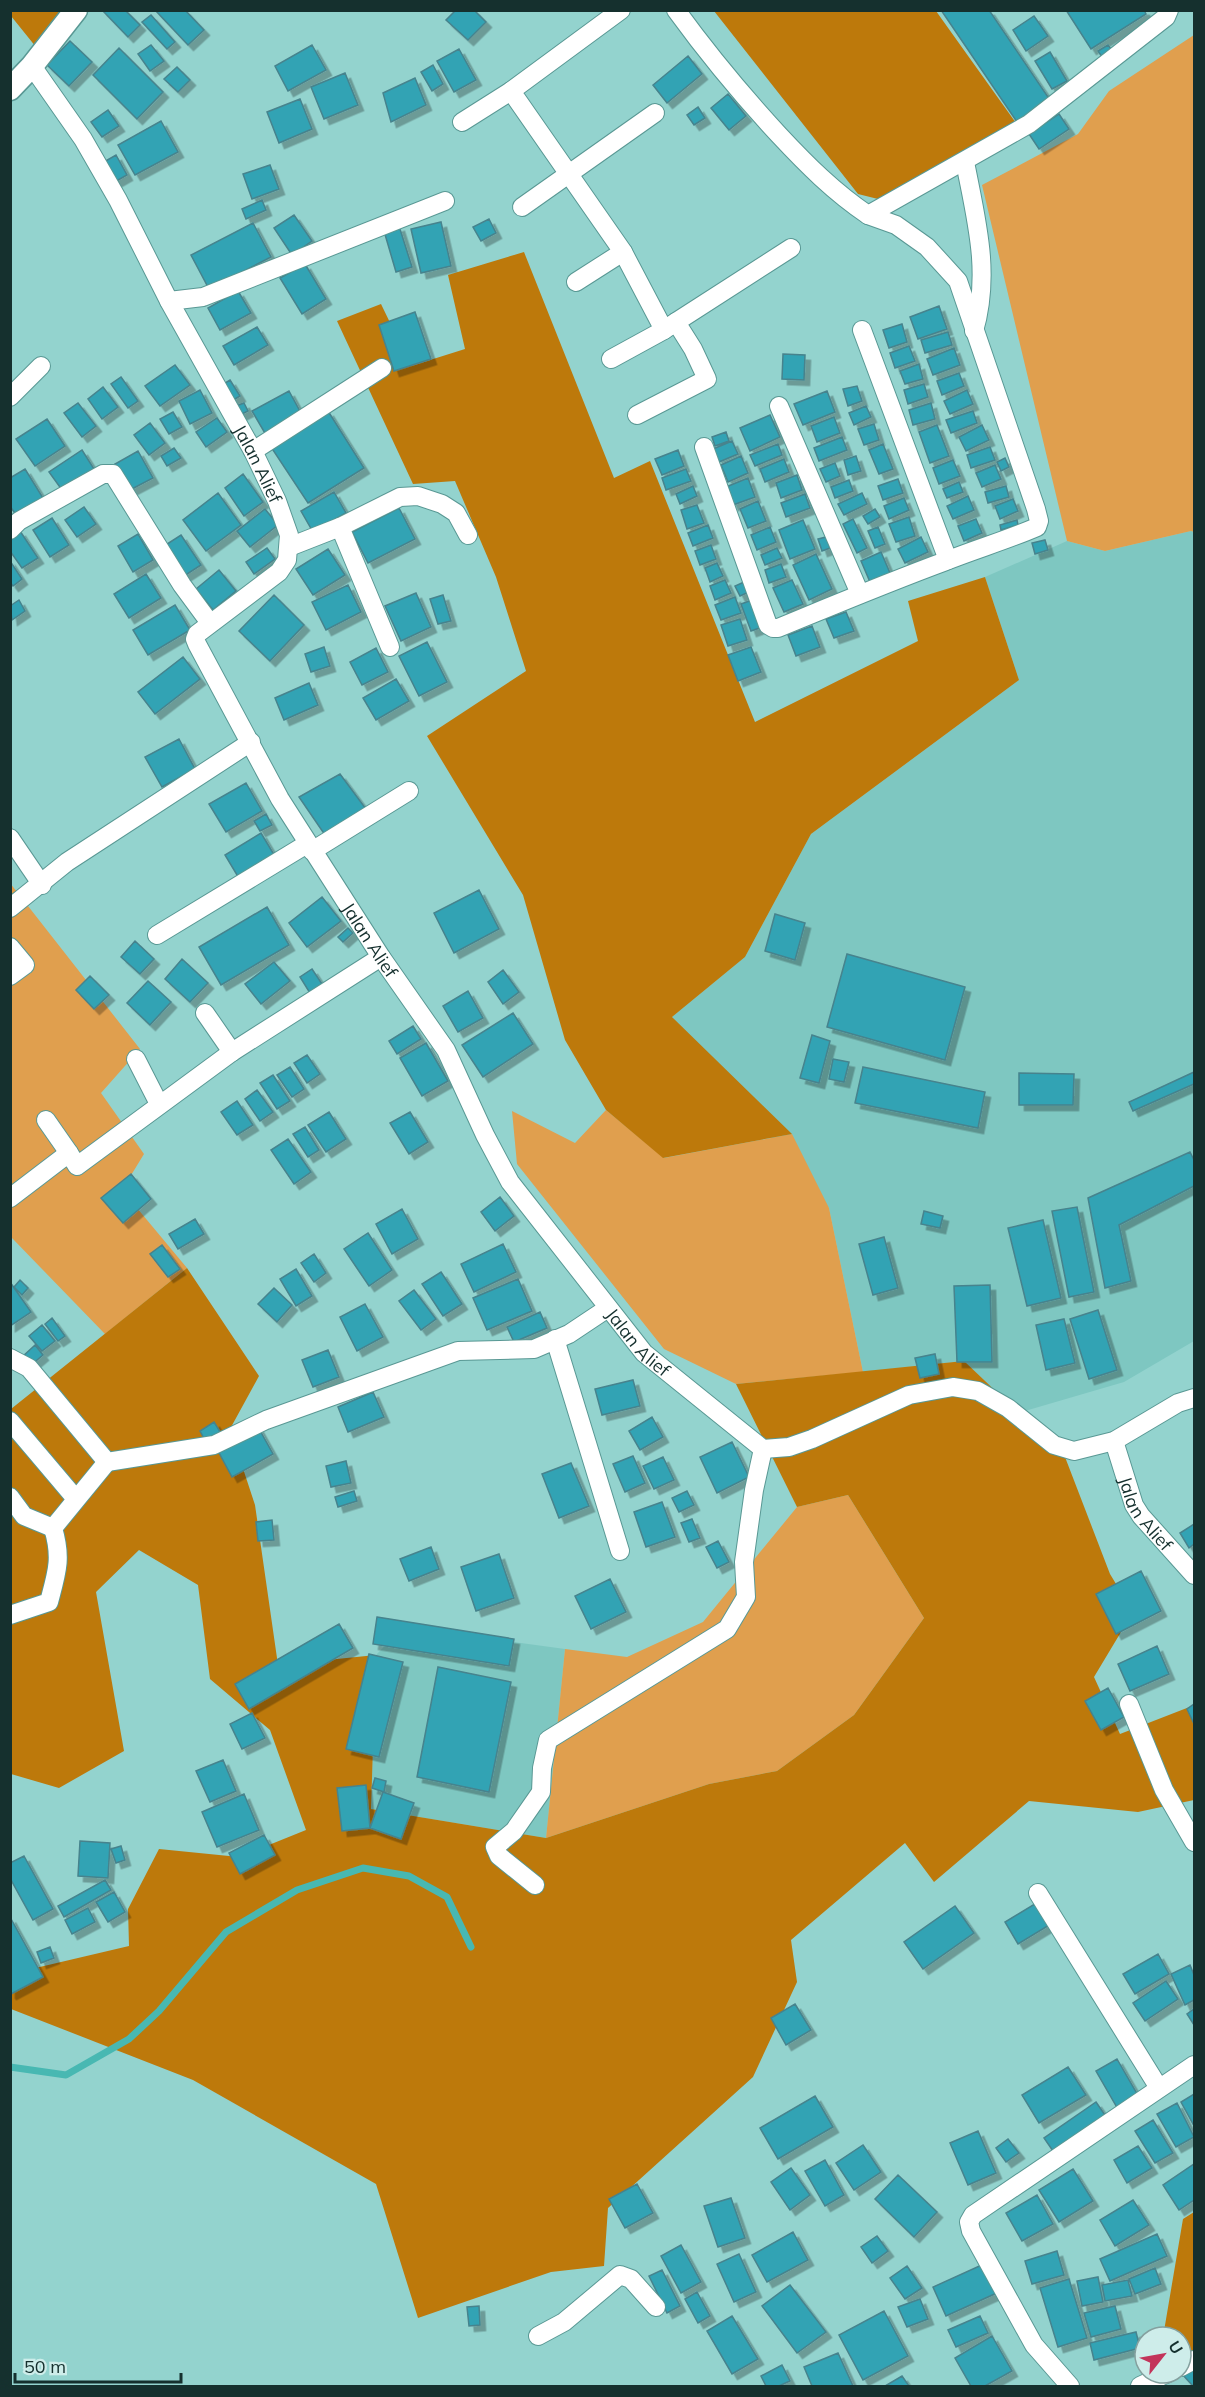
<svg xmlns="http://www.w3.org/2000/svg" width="1205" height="2397" font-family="Mulish,sans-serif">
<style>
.built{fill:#7ec7c1}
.green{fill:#e09f4e}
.forest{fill:#bd790b}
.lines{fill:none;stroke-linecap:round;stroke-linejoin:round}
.stream{stroke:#48b8b2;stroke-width:7}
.building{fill:#31a3b4;stroke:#46838d;stroke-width:1.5;filter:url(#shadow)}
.minor-casing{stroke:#599894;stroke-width:20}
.tertiary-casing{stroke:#599894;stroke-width:25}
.minor{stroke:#fff;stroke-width:18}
.tertiary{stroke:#fff;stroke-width:22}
.labels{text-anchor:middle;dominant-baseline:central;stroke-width:6;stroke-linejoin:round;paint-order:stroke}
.street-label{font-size:18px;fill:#15302e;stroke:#ceedea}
</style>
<defs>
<filter id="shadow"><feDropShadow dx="5.5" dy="5.5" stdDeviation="0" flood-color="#0004"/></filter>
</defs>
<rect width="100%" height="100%" fill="#93d3ce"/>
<path class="built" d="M1191 531 1194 532V1341L1124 1382 1018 1413 964 1361 863 1372 829 1208 672 1017 745 957 811 834 1019 680 985 577 1067 541 1105 551Z
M403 1627 565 1649 546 1838 371 1809 376 1655Z"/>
<path class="green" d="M1194 35V532L1191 531 1105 551 1067 541 982 185 1078 134 1109 91Z
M10 883 140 1049 101 1093 144 1154 122 1190 187 1268 105 1334 11 1237Z
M606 1110 664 1158 792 1134 829 1208 863 1372 736 1384 664 1349 517 1164 512 1111 575 1143Z
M848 1495 924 1618 854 1715 777 1771 709 1784 546 1838 565 1649 627 1657 703 1622 797 1507Z"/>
<path class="forest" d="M10 11H60L36 47 11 16Z
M714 11H936L1016 123 890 202 858 194Z
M524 252 614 478 650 461 755 722 918 641 908 601 985 577 1019 680 811 834 745 957 672 1017 792 1134 663 1158 606 1110 565 1040 523 895 427 736 526 671 496 577 455 481 413 484 337 321 381 304 411 366 465 349 448 275Z
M187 1268 259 1376 230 1429 255 1505 278 1665 376 1655 371 1809 546 1838 709 1784 777 1771 854 1715 924 1618 848 1495 797 1507 736 1384 964 1361 1065 1457 1110 1574 1133 1612 1094 1677 1120 1734 1192 1706 1194 1711V1800L1138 1812 1029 1801 934 1882 905 1843 791 1940 797 1982 753 2077 608 2208 604 2266 551 2272 418 2318 376 2184 193 2080 11 2009 10 1974 129 1946 128 1909 159 1849 239 1857 306 1830 270 1730 210 1679 198 1585 139 1550 96 1592 124 1751 59 1788 11 1774V1409Z
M1194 2212V2358L1181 2364V2337H1163L1183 2219Z"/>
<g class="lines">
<path class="stream" d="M10 2067 66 2075 129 2039 159 2011 226 1932 297 1890 363 1868 409 1876 447 1897 471 1947"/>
</g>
<path class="building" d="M102 10H125L140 25 128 37Z
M155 10H185L204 30 188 45Z
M456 10H474L486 22 468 40 446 20Z
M941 10H989L1050 100 1017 122Z
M1066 10H1144L1146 14 1091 49Z
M151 15 175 42 167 49 142 22Z
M1034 16 1048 36 1026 51 1013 30Z
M70 41 92 62 69 86 47 65Z
M151 45 164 61 150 71 138 54Z
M312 45 326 70 288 91 275 66Z
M1108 45 1114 53 1104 60 1098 51Z
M119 48 163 92 137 119 93 75Z
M459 49 476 80 454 92 437 61Z
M1050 52 1067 81 1052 89 1035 61Z
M688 56 702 74 667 103 653 85Z
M433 65 443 84 432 91 421 72Z
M177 67 190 80 178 92 164 79Z
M345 73 358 105 324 119 311 87Z
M415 78 426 105 391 122 383 93Z
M728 94 746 116 729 130 711 108Z
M300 99 312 129 279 143 267 112Z
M698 107 705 118 694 125 687 115Z
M108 110 119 126 102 137 91 122Z
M1059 114 1069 129 1039 149 1029 134Z
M161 121 178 152 135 175 118 145Z
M116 155 127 175 113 183 102 163Z
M270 165 279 189 252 199 243 174Z
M262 200 266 210 246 219 242 209Z
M294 215 312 241 292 255 274 228Z
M489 219 496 233 481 241 473 227Z
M441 222 451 266 421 273 411 229Z
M253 223 271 257 209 289 191 255Z
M399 226 412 267 396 272 384 231Z
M305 264 326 299 302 314 280 278Z
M238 291 251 313 220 330 208 308Z
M939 306 947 329 918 339 910 317Z
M415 312 431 359 394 371 379 325Z
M902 324 907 342 889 348 883 330Z
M257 327 268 345 234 365 223 346Z
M948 332 952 345 925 353 921 340Z
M909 346 915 361 895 368 890 353Z
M954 348 960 365 933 375 927 359Z
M783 354 805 355 804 380 782 379Z
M919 364 923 379 905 384 900 371Z
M175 365 190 385 160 406 145 386Z
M959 373 964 386 942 395 937 381Z
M121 377 138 401 128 408 111 384Z
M230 380 240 396 227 404 217 388Z
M924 384 928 397 908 404 904 390Z
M857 386 862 401 848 406 843 389Z
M103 387 118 407 102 419 88 399Z
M200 390 212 413 190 424 179 401Z
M967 390 973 404 950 414 944 401Z
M289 391 302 415 266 435 252 411Z
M827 391 835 412 803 425 794 404Z
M78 403 96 426 82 437 64 413Z
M244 403 248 411 240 415 236 406Z
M931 403 935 419 913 425 909 410Z
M866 406 871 417 854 425 849 413Z
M328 411 364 468 308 503 271 447Z
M973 411 977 423 951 433 946 420Z
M173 412 182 427 169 434 160 419Z
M770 415 780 437 750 451 740 428Z
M834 417 840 433 817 442 811 426Z
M217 418 227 432 206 447 196 432Z
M47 419 65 446 35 466 16 439Z
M150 423 165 443 149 455 134 435Z
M874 424 879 440 864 445 858 429Z
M937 425 949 456 930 463 919 432Z
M982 425 989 440 966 451 959 437Z
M726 432 729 441 715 446 712 437Z
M842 437 847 450 819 461 814 448Z
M732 441 738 454 719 462 713 449Z
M778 444 782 455 755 466 750 455Z
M883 444 893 469 879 474 869 450Z
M990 447 995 460 971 468 967 455Z
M174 448 181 458 167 466 161 456Z
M82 450 94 469 62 490 49 472Z
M678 450 684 466 662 475 655 459Z
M138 451 153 478 130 490 115 464Z
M741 456 748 473 728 482 721 465Z
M856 456 861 471 848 475 844 460Z
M1005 458 1009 467 1001 471 997 462Z
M784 459 789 472 765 482 760 469Z
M953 460 960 476 939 484 933 468Z
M835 463 840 476 826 482 820 469Z
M995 465 1001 479 982 487 976 473Z
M25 469 43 498 16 515 10 506V478Z
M686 469 691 481 666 490 662 478Z
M243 474 263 502 244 516 225 488Z
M797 475 802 490 781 498 776 483Z
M748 478 755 497 733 505 726 487Z
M898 479 903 493 883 500 878 486Z
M849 480 853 491 835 498 831 487Z
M959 482 963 492 947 498 943 489Z
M693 486 697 496 680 504 676 494Z
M1006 486 1009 497 988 503 985 492Z
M334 492 346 513 313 532 301 511Z
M218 493 241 525 206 551 183 520Z
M862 493 867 504 844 515 838 504Z
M805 494 810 508 786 517 781 503Z
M968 496 974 510 953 519 947 506Z
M904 498 909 510 889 519 884 506Z
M1013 499 1018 511 1000 519 995 506Z
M758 501 766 521 748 528 740 509Z
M697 505 704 523 687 529 681 510Z
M84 507 96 524 77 537 65 520Z
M399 508 415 539 368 563 352 532Z
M265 509 278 525 250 547 237 531Z
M875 509 880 517 868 524 863 516Z
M909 517 915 536 896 542 889 524Z
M52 518 69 545 50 557 33 530Z
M853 519 867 548 857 553 843 524Z
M976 519 982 533 964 541 958 526Z
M803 520 815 549 790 559 779 530Z
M1017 520 1018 525 1001 530 1000 525Z
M708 525 713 538 693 546 688 533Z
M770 527 776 542 757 550 751 535Z
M878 527 885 544 875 548 868 531Z
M20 531 38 558 22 568 10 551V536Z
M138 534 153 560 133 572 118 546Z
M181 535 201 565 181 578 161 548Z
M826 537 830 548 822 551 818 539Z
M921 537 928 552 905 563 898 549Z
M1045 540 1048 550 1035 554 1032 543Z
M711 545 716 559 700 565 695 551Z
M267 548 275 559 254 574 246 562Z
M777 548 782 558 765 565 761 555Z
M328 549 345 575 313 595 296 569Z
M881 552 890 573 870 582 861 561Z
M816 554 832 589 809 600 793 565Z
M10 561 22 579 13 586 10 582Z
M717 563 723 576 710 582 705 568Z
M781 564 786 577 769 583 765 570Z
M219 570 236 591 213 610 196 589Z
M146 574 161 598 129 618 114 594Z
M725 580 731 593 715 600 710 586Z
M792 580 803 604 784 612 773 588Z
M744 582 749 592 740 596 735 586Z
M348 585 361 612 326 630 312 602Z
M416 593 431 627 401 641 385 606Z
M274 595 304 625 270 661 239 631Z
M443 595 451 621 438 624 430 599Z
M735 597 741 613 721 620 715 605Z
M755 599 765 626 751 631 741 604Z
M19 600 25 611 12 620 10 606Z
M175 605 190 630 148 655 133 630Z
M846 612 854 631 834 638 826 619Z
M740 619 747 640 728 646 721 625Z
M812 626 820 647 796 656 788 635Z
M427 642 447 682 419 696 399 656Z
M324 647 330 666 311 672 305 654Z
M751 647 761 672 738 681 728 655Z
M376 648 388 672 362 685 350 662Z
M183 657 200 679 155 714 138 692Z
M396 679 409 701 376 720 363 698Z
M309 683 318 705 284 720 275 698Z
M179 739 195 769 162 787 145 757Z
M340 774 366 809 325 835 299 797Z
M246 783 262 811 226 832 209 804Z
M266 814 272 825 260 831 254 821Z
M261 833 276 858 240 880 225 855Z
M479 890 499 929 454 953 434 913Z
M322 897 341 921 307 947 289 923Z
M267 907 289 945 221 985 199 947Z
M775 914 805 923 795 960 765 951Z
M348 928 353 933 343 942 338 937Z
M135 941 154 959 140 974 121 957Z
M847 954 965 987 945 1060 827 1027Z
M182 959 208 983 190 1002 165 979Z
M274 962 290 981 261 1004 245 984Z
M312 969 326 990 313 998 300 977Z
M503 970 519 992 503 1004 488 982Z
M90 976 109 995 94 1009 76 990Z
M148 981 171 1002 150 1025 127 1003Z
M468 991 483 1018 458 1032 443 1006Z
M513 1013 533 1044 483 1077 462 1045Z
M413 1026 421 1039 397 1054 389 1041Z
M812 1035 830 1041 819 1083 800 1078Z
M426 1043 448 1081 422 1096 400 1058Z
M307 1055 320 1074 307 1083 294 1063Z
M833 1059 849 1062 844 1082 829 1079Z
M290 1067 304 1089 292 1097 277 1075Z
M863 1067 985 1092 978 1128 855 1103Z
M1194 1072V1084L1133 1111 1129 1102Z
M1019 1073 1074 1074 1073 1105H1019Z
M273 1075 290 1101 277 1109 260 1083Z
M257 1090 273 1112 260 1121 245 1099Z
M237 1101 253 1125 237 1135 221 1112Z
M329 1112 346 1139 326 1152 308 1125Z
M410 1112 428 1142 409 1154 390 1123Z
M305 1127 319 1150 308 1157 293 1134Z
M288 1139 311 1172 294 1184 271 1150Z
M1190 1152 1194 1160V1186L1119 1225 1131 1281 1105 1288 1088 1198Z
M131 1174 151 1199 123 1223 101 1198Z
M500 1197 514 1216 495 1231 481 1212Z
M1077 1207 1094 1292 1069 1297 1052 1211Z
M402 1209 418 1239 392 1254 376 1224Z
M924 1211 943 1216 940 1228 921 1224Z
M195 1219 204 1234 178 1249 169 1234Z
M1043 1220 1061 1298 1027 1306 1008 1228Z
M368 1233 392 1270 369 1286 344 1249Z
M884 1237 898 1288 873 1295 859 1244Z
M503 1244 516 1272 474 1292 461 1264Z
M162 1245 180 1269 168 1277 150 1254Z
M314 1254 326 1273 314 1282 301 1263Z
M296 1269 312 1296 296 1306 280 1279Z
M441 1272 462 1304 443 1316 422 1284Z
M518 1279 532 1311 487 1330 473 1298Z
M20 1280 28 1288 22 1295 14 1287Z
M10 1282 31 1312 10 1326Z
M990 1285 992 1362H957L954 1286Z
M274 1288 292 1305 277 1322 258 1304Z
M414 1290 436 1319 421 1330 399 1301Z
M365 1304 383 1337 357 1351 340 1317Z
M1098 1310 1117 1370 1089 1379 1070 1319Z
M540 1312 547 1328 514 1342 507 1327Z
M52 1318 65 1336 58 1341 45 1324Z
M1064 1319 1075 1363 1046 1370 1036 1325Z
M42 1325 55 1341 42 1351 29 1336Z
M35 1345 43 1355 30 1366 22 1357Z
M328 1350 339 1377 313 1387 302 1360Z
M935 1354 939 1374 920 1378 915 1358Z
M633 1380 640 1406 602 1415 595 1389Z
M373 1392 384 1417 348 1432 338 1407Z
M652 1417 663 1437 640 1450 629 1431Z
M214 1422 222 1435 207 1444 200 1431Z
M258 1427 273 1454 232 1477 217 1449Z
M732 1442 749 1477 717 1493 700 1457Z
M633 1456 645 1483 625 1492 613 1464Z
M663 1457 674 1480 654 1489 643 1466Z
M346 1461 351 1483 331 1487 326 1466Z
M571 1463 589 1506 559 1518 542 1474Z
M354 1491 357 1501 338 1507 335 1497Z
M687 1491 694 1505 679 1512 672 1498Z
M662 1502 675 1537 646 1547 634 1512Z
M692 1519 700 1538 689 1542 681 1523Z
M272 1520 274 1540 258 1541 256 1522Z
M1194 1524V1544L1189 1548 1180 1533Z
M718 1541 729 1562 717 1568 706 1547Z
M431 1547 439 1569 409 1581 400 1559Z
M499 1554 514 1598 476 1611 461 1567Z
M1141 1571 1161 1611 1116 1634 1096 1594Z
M610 1579 626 1612 591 1629 575 1596Z
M377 1617 514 1639 509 1666 373 1644Z
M339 1624 353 1648 249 1709 235 1684Z
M1157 1646 1169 1674 1130 1691 1118 1664Z
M369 1654 403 1662 379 1757 346 1749Z
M438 1667 511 1682 489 1792 417 1777Z
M1108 1688 1124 1717 1101 1730 1085 1701Z
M1194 1704V1724L1187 1709Z
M252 1713 265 1738 242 1749 230 1724Z
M223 1760 236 1791 210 1802 196 1771Z
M375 1778 386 1781 384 1792 372 1788Z
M366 1785 370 1828 342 1831 337 1788Z
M383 1792 414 1803 401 1839 370 1828Z
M244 1794 259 1830 217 1847 202 1812Z
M264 1835 275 1855 240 1874 229 1853Z
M80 1841 110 1843 108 1878 78 1876Z
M121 1846 125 1860 116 1863 111 1849Z
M24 1856 53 1909 33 1920 10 1878V1863Z
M105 1880 111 1890 64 1917 58 1906Z
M114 1892 125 1912 108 1922 96 1902Z
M1038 1902 1051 1924 1018 1944 1005 1922Z
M955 1906 974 1933 923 1969 904 1942Z
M88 1908 95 1922 72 1934 65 1920Z
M10 1917 43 1977 11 1994 10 1993Z
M50 1947 54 1958 41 1963 37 1952Z
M1158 1954 1169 1974 1135 1994 1123 1974Z
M1190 1965 1194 1975V2000L1185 2005 1171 1974Z
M1166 1981 1178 1999 1145 2021 1133 2003Z
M795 2004 811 2030 786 2045 771 2018Z
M1194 2009V2025L1187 2014Z
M1117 2059 1140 2099 1119 2111 1096 2071Z
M1068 2067 1086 2095 1039 2123 1022 2095Z
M1194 2094V2123L1193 2124 1181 2102Z
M815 2096 833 2127 778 2159 760 2128Z
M1096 2102 1107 2118 1055 2154 1044 2138Z
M1177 2103 1194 2137 1176 2147 1157 2114Z
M1153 2120 1173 2153 1155 2163 1135 2131Z
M978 2131 996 2173 968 2185 950 2143Z
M1008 2139 1019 2153 1006 2162 996 2148Z
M863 2145 881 2172 854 2190 836 2163Z
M1138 2146 1152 2168 1127 2183 1114 2160Z
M825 2160 844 2195 825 2206 805 2171Z
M1194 2164V2200L1179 2210 1163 2185Z
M791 2168 810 2195 790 2210 771 2182Z
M1073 2169 1093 2201 1059 2222 1039 2190Z
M898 2175 937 2212 914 2237 875 2199Z
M637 2184 653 2213 625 2228 609 2199Z
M1037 2195 1053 2224 1022 2241 1006 2213Z
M731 2198 745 2238 718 2247 704 2206Z
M1133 2200 1149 2225 1115 2246 1100 2220Z
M793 2232 808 2260 767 2282 752 2255Z
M1157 2234 1167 2256 1110 2281 1100 2259Z
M877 2236 888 2251 872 2263 861 2247Z
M681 2245 701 2282 681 2293 661 2256Z
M1057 2251 1064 2275 1032 2284 1025 2261Z
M739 2254 756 2292 734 2302 717 2264Z
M986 2263 999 2292 946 2316 933 2287Z
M907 2266 922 2288 905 2299 890 2278Z
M1155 2268 1161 2284 1135 2294 1129 2279Z
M662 2270 680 2306 667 2313 649 2276Z
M1098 2277 1103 2302 1082 2306 1077 2281Z
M1069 2279 1087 2338 1058 2347 1040 2288Z
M1128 2280 1132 2296 1105 2301 1102 2285Z
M790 2285 826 2332 797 2353 762 2306Z
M697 2292 710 2316 698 2323 685 2299Z
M920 2299 928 2319 907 2327 898 2307Z
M479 2306 480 2325 469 2326 467 2307Z
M1115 2306 1121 2329 1091 2337 1084 2313Z
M884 2311 908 2356 863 2380 839 2335Z
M732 2316 758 2359 732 2374 707 2331Z
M980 2316 988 2333 956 2347 948 2330Z
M1136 2332 1140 2348 1094 2360 1090 2343Z
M992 2336 1012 2371 985 2386H971L955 2358Z
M838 2353 853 2386H812L804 2367Z
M782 2365 790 2381 779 2386H766L761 2376Z
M1194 2366V2386H1193L1181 2373Z
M902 2376 909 2386H885Z"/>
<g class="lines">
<defs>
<g id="minor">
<path d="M676 10C708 54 742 95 779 135 807 165 834 192 868 215L1029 124 1166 17 1169 10"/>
<path id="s1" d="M32 66 83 139 118 200 169 301 253 451 277 501 289 535 287 560 279 572 197 634 195 639 197 644 280 799 381 957 446 1050 485 1135 510 1182 644 1353 763 1449 789 1447 812 1439 909 1395 953 1387 978 1391 1008 1408 1054 1445 1074 1451 1114 1441 1178 1403 1194 1398"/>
<path d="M462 122 511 91"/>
<path d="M965 162C976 219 991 273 974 331"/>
<path d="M522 207 655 113"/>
<path d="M576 282 623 252"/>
<path d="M169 301 203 297 445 201"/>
<path d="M676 322 791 248"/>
<path d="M862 330 948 560"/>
<path d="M611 359 664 330 623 252 511 91 621 10"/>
<path d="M10 397 41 366"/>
<path d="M779 406 860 594"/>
<path d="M637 415 707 379 693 349 676 322 664 330"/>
<path d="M704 447 768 625 773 628H778C834 605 889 582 946 561 976 549 1007 540 1037 527L1039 521 1036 509 958 281 927 247 896 225 868 215"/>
<path d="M253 451 382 368"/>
<path d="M340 527 400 497 418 496 442 504 456 513 468 535"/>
<path d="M10 530 19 521 103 474H113L182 585 210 623"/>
<path d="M289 547 340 527 390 647"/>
<path d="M10 838 42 885"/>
<path d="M312 851 409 791"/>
<path d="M10 908 67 862 251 742"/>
<path d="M157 935 307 844"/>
<path d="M10 947 25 965 10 976"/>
<path d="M205 1013 232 1052"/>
<path d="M136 1059 159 1104"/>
<path d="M46 1120 69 1153"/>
<path d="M10 1198 69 1153 77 1166 232 1052 381 957"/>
<path d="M555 1339 620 1551"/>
<path d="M10 1358 29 1368 107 1462 214 1445 266 1420 458 1351 534 1349 569 1334 608 1308"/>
<path d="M10 1421 76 1499"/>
<path id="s2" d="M1114 1441 1134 1505 1141 1516 1194 1575"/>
<path d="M10 1497 24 1516 53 1528"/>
<path d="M10 1615 49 1602C57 1572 62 1558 53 1528L107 1462"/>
<path d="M1129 1704 1164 1790 1194 1842"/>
<path d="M535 1885 499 1856 495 1847 514 1831 541 1792 542 1768 548 1740 727 1629 746 1597 744 1562 754 1490 763 1449"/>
<path d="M1038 1893 1159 2088"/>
<path d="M538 2336 564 2322 620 2275 631 2279 656 2307"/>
<path d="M1181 2367 1194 2360"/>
<path d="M1070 2386 1034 2345 971 2231 969 2222 973 2215 1194 2065"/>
<path d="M1140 2386 1168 2373"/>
</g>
<path id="tertiary" d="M10 89 32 66 76 10"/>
</defs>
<use href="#minor" class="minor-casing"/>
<use href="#tertiary" class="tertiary-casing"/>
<use href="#minor" class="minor"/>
<use href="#tertiary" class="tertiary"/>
</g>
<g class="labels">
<g class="street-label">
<text stroke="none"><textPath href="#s1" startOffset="458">Jalan Alief</textPath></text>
<text stroke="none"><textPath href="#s1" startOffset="1032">Jalan Alief</textPath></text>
<text stroke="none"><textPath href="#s1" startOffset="1518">Jalan Alief</textPath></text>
<text stroke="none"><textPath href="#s2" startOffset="80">Jalan Alief</textPath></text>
</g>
</g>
<rect width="1205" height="2397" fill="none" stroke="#15302e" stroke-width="24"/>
<g transform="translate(1163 2355) rotate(59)"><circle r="28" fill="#ceedea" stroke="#84a19f" stroke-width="1.5"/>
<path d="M0-4.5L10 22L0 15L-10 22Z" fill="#c3345a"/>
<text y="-9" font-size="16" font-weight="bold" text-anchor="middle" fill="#15302e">U</text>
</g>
<path d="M15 2373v9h166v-9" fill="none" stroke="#15302e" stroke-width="3"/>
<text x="24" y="2373" font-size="18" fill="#15302e" stroke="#ceedea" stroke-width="4.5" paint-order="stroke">50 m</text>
</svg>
